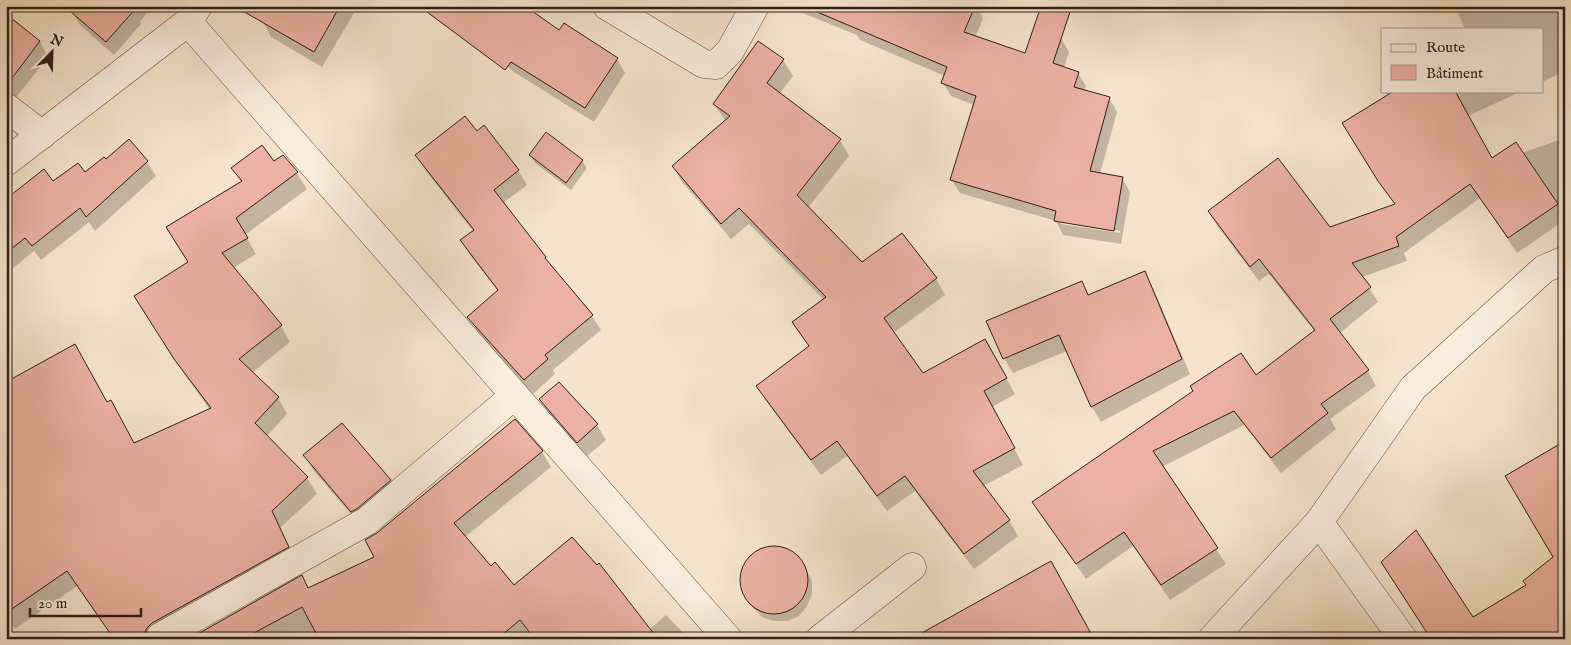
<svg xmlns="http://www.w3.org/2000/svg" width="1571" height="645" font-family="'IM FELL English',serif">
<style>
.shadow{fill:#0003;fill-rule:evenodd}
.building{fill:#ecb1a2;stroke:#302017}
.lines{fill:none;stroke-linecap:round;stroke-linejoin:round}
.minor-casing{stroke:#615144;stroke-width:29}
.minor{stroke:#f8eddd;stroke-width:28}
</style>
<rect width="100%" height="100%" fill="#f5e4cb"/>
<filter id="stains"><feTurbulence type="fractalNoise" baseFrequency=".004" numOctaves="4"/><feColorMatrix values="0 0 0 0 .2 0 0 0 0 .09 0 0 0 0 .02 0 0 0 .5 -.17"/></filter>
<radialGradient id="worn" r=".72"><stop offset=".6" stop-color="#630" stop-opacity="0"/><stop offset="1" stop-color="#630" stop-opacity=".3"/></radialGradient>
<path class="shadow" d="M78 6H152L140 22 141 24 114 55 80 25 72 12Z
M272 6H350L354 13 322 67 271 37 263 22Z
M437 6 559 32 617 59 625 73 594 122 514 72Z
M796 6H977L983 18 975 38 1026 55 1061 38 1069 52 1064 68 1078 73 1086 86 1084 91 1109 98 1117 112 1100 174 1122 178 1130 192 1121 244 1063 235 1056 221 960 193 952 180 974 105 951 96 943 83 945 76 860 40 857 35 800 12ZM1061 221 1120 231V233L1061 224Z
M1146 6H1160L1149 12Z
M1455 6H1565V71L1542 82V29H1465Z
M6 16 40 42 48 57 6 110Z
M783 60 793 76 779 94 840 140 849 156 808 208 862 264 902 235 936 279 945 295 893 333 923 375 985 341 1015 394 992 407 1023 465 983 486 1009 521 1018 536 974 569 915 491 887 511 847 456 821 475 767 402 758 386 810 347 794 322 824 300 749 224 731 239 682 182 673 166 726 122 714 104Z
M1389 91H1522L1468 116 1492 160 1522 153 1565 138V220L1517 253 1480 198 1404 253 1407 261 1362 277 1378 302 1340 333 1368 371 1376 386 1330 419 1336 429 1281 473 1244 425 1162 467 1226 564 1170 600 1133 546 1086 579 1034 503 1256 377 1315 332 1269 274 1259 281 1218 227 1209 212 1330 229 1395 205 1352 138 1388 96 1386 93Z
M477 133 518 170 527 185 503 203 545 257 551 267 592 316 601 330 553 370 555 374 533 394 478 332 469 317 498 291 470 255 462 241 473 231 425 170 417 155Z
M129 141 147 162 156 176 95 231 89 222 41 260 34 251 6 274V201L53 183 85 173 106 161Z
M531 155 582 161 587 168 571 190 535 163Z
M283 156 297 173 307 189 245 235 256 254 233 268 281 326 290 342 252 373 278 398 287 414 267 436 307 478 317 494 280 528 297 563 162 639H114L77 586 15 629 6 617V527L107 403 134 445 210 410 185 375 135 297 189 263 241 182 233 168 273 162Z
M1144 273 1153 288 1190 374 1101 422 1092 407 1067 351 1013 373 1004 358 1081 282 1089 295Z
M559 384 597 425 606 440 586 457 549 414 540 399Z
M542 452 551 467 465 537 491 567 513 587 649 630 666 615 689 639H533L530 634 524 639H191L302 577 309 589 376 557Z
M305 456 390 481 398 496 361 526 314 471Z
M766 548H779L791 553 801 561 812 581V594L807 606 799 616 787 621H774L762 617 753 608 742 588 741 575 746 564 755 554Z"/>
<path class="building" d="M64 6H138L106 42Z
M234 6H340L314 52Z
M419 6H525L559 30 564 23 618 58 585 108 511 62 505 70Z
M803 6H975L964 32 1025 53 1041 6H1072L1053 63 1079 72 1074 87 1110 97 1090 171 1123 177 1114 231 1054 221 1056 211 950 180 976 96 941 83 947 67Z
M6 14 40 41 6 86Z
M758 41 784 59 767 83 841 139 797 195 862 262 902 233 937 278 884 318 923 373 985 339 1007 378 984 391 1015 448 973 471 1010 520 964 554 905 476 877 496 837 441 811 460 756 386 809 346 792 322 826 297 739 208 721 224 672 166 730 116 713 104Z
M1394 91H1455L1492 158 1516 142 1558 204 1508 238 1470 184 1396 237 1399 246 1352 263 1371 287 1330 319 1369 370 1321 404 1328 413 1271 458 1234 411 1153 451 1218 548 1161 585 1124 532 1076 564 1032 502 1193 391 1190 386 1241 353 1256 375 1315 330 1259 259 1250 267 1208 211 1278 158 1330 227 1395 204 1378 181 1342 123Z
M465 116 477 131 484 125 519 170 494 190 546 257 545 258 593 315 545 355 548 359 524 380 467 317 498 290 460 240 474 230 415 155Z
M546 132 583 160 566 183 529 155Z
M129 139 148 161 86 217 80 208 32 246 25 238 6 253V199L44 169 53 181 78 163 85 172 104 157 106 159Z
M262 145 274 161 283 155 298 172 236 218 248 238 222 253 282 325 239 359 279 397 255 423 308 477 272 511 289 547 152 623 146 629 145 639H114L67 571 6 613V382L75 344 107 402 111 400 134 443 211 408 174 359 134 296 188 262 166 227 242 181 231 168Z
M1145 271 1182 359 1091 407 1059 335 1003 359 986 321 1082 281 1088 295Z
M559 382 598 424 577 443 539 399Z
M515 419 543 451 454 523 491 566 495 562 514 585 572 537 597 565 599 563 658 639H535L520 620 497 639H319L302 607 243 639H189L302 575 308 588 374 557 365 540 377 533Z
M342 423 391 480 358 508 351 512 303 455Z
M1565 441V639H1431L1381 562 1416 530 1473 617 1526 585 1523 581 1553 557 1505 476Z
M740 580a34 34 0 1 1 68 0a34 34 0 1 1-68 0Z
M1051 561 1094 639H911Z"/>
<g class="lines">
<defs>
<path id="minor" d="M607 6 704 64 716 65 730 51 755 6
M188 22 728 639
M6 107 42 135
M6 162 188 22 198 6
M1319 522 1403 639
M160 637 367 521 515 395
M820 639 912 567
M1212 639 1319 522 1413 388 1544 269 1565 260"/>
</defs>
<use href="#minor" class="minor-casing"/>
<use href="#minor" class="minor"/>
</g>
<rect width="1571" height="645" fill="none" stroke="#f5e4cb" stroke-width="25"/>
<rect x="8" y="8" width="1556" height="630" fill="none" stroke="#302017" stroke-width="2.5"/>
<rect x="12" y="12" width="1546" height="620" fill="none" stroke="#302017"/>
<rect x="1381" y="28" width="162" height="65" fill="#f8eddd" stroke="#a89b8e"/>
<rect x="1391" y="44" width="25" height="8" fill="#f8eddd" stroke="#a89b8e"/>
<text x="1426" y="52" font-size="15" fill="#302017">Route</text>
<rect x="1391" y="65" width="25" height="15" fill="#ecb1a2" stroke="#a89b8e"/>
<text x="1426" y="78" font-size="15" fill="#302017">Bâtiment</text>
<g transform="translate(52 52) rotate(23)" stroke="#f8eddd" stroke-width="4" paint-order="stroke">
<path d="M0-4L9 19L0 12L-9 19Z" fill="#302017"/>
<text y="-8" font-size="14" font-weight="bold" text-anchor="middle" fill="#302017">N</text>
</g>
<path d="M30 608v8h111v-8" fill="none" stroke="#302017" stroke-width="2.5"/>
<text x="38" y="608" font-size="15" fill="#302017" stroke="#f8eddd" stroke-width="4" paint-order="stroke">20 m</text>
<rect width="100%" height="100%" filter="url(#stains)"/>
<rect width="100%" height="100%" fill="url(#worn)"/>
</svg>
